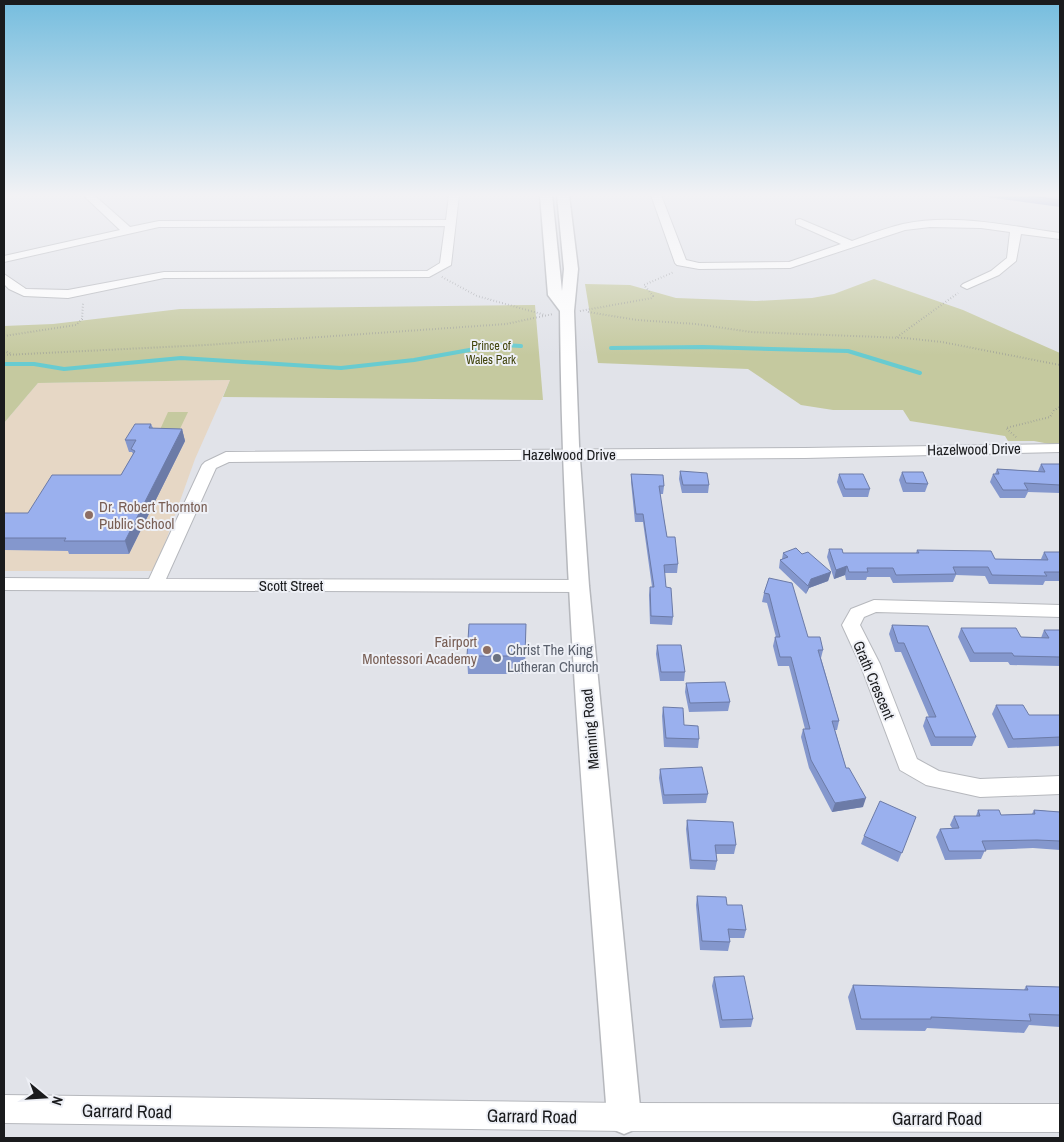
<svg xmlns="http://www.w3.org/2000/svg" width="1064" height="1142" font-family="'Archivo Narrow',sans-serif">
<style>
.education{fill:#e6d7c5}
.green{fill:#c5c99f}
.lines{fill:none;stroke-linecap:round;stroke-linejoin:round}
.stream-far1{stroke:#68cbd0;stroke-width:2.5}
.stream{stroke:#68cbd0;stroke-width:4}
.minor-casing{stroke:#b6b8bd;stroke-width:2}
.major-casing{stroke:#b6b8bd;stroke-width:3}
.path{stroke:#8f9195;stroke-width:2;stroke-dasharray:0.5 2.5;stroke-linecap:butt}
.minor{fill:#fff;fill-rule:evenodd}
.major{fill:#fff;fill-rule:evenodd}
.wall{fill:#8497cd}
.shaded-wall{fill:#6c7ba7}
.building{fill:#9ab0ee;stroke:#6c7ba7}
.education-dot{fill:#8d6e63;stroke:#eef0f6;stroke-width:2}
.worship-dot{fill:#6b7280;stroke:#eef0f6;stroke-width:2}
.labels{text-anchor:middle;dominant-baseline:central;stroke-width:4;stroke-linejoin:round;paint-order:stroke}
.far-park-label{font-size:12px;fill:#41440c;stroke:#eef0f6}
.street-label{font-size:15px;fill:#1a1b1d;stroke:#eef0f6}
.education-label{font-size:15px;fill:#785e54;stroke:#eef0f6;text-anchor:start}
.worship-label{font-size:15px;fill:#5b616d;stroke:#eef0f6;text-anchor:start}
.near-street-label{font-size:18px;fill:#1a1b1d;stroke:#eef0f6}
</style>
<rect width="100%" height="100%" fill="#e1e3e9"/>
<path class="education" d="M230 380 195 459 155 571H4V423L38 383Z"/>
<path class="green" d="M874 279 963 310 1060 353V446L1034 441H1008L1005 436 910 421 903 410H833L801 405 748 369 598 363 585 284 630 285 676 298 756 301 812 298 834 294Z
M535 305 543 400 223 397 230 380 38 383 4 423V326L53 324 180 309Z
M168 412H188L178 433 158 434Z"/>
<g class="lines">
<path class="stream-far1" d="M490 346 500 344 519 346"/>
<path class="stream" d="M506 345 521 346
M611 348 703 347 848 351 920 373
M4 364H34L64 369 181 358 341 368 414 360 497 345"/>
<defs>
<path id="minor" d="M83 195H94L130 227 159 221 446 220 449 195H459L451 265 429 277 164 278 68 298 24 296 9 289 4 284V274L26 289 68 290 164 272 427 271 440 263 445 226 159 227 4 262V256L120 230Z
M651 195H661L686 260 699 263 789 262 841 244 796 224V220L800 219 852 241C868 235 886 228 903 224 954 213 1009 226 1060 233V239L1021 234 1016 261 999 275 967 289 961 286 963 284 991 271 1007 258 1010 232 981 228 930 227 905 230 790 268 699 269 677 265 675 263Z
M1060 444V452L805 458 229 462 216 468 166 579 578 580 584 582 587 586 584 590 578 592 4 590V578L149 579 202 465 205 462 226 452 805 448Z
M874 600 1060 605V617L876 612 864 617 860 625 880 664 917 759 939 771 980 779 1060 776V794L980 797 926 785 900 770 860 664 842 625 851 609Z
M4 1095 624 1103 1060 1104V1132L624 1131 4 1123Z"/>
<path id="major" d="M540 195H552L562 291 564 269 557 195H569L578 269 574 311 579 445 589 586 641 1117 636 1129 624 1134 612 1129 607 1117C587 849 562 581 560 311L548 295Z"/>
</defs>
<use href="#minor" class="minor-casing"/>
<use href="#major" class="major-casing"/>
<path class="path" d="M442 277 477 296 545 315
M580 311 652 298 653 296 644 285 674 272
M588 312 637 320 696 324 751 332 905 338 942 342 1060 365
M4 336 76 325 82 319 83 303
M897 337 958 293
M4 351 12 354
M4 355 206 345 506 324 553 314
M1016 437 1006 428 1050 417 1054 410 1060 407"/>
<use href="#minor" class="minor"/>
<use href="#major" class="major"/>
</g>
<path class="wall" d="M973 195H1060V207Z
M151 424 153 428 182 429 185 441 129 554H69L68 551 4 550V513H28L121 475 133 454 132 452H129L125 440Z
M1041 464H1060V493L1028 492 1025 498H1000L990 482 993 474H995L997 469 1038 471Z
M680 471 709 485 708 493H682L679 479Z
M902 472 928 484 925 492H903L899 480Z
M631 474 664 486 663 494H660L664 519 667 537 678 564 677 573H664L666 587 673 617 672 625 650 624 649 595 650 587H652L643 522H635L631 482Z
M839 474 870 489 868 497H843L837 482Z
M829 549 843 553H916L917 550 995 559H1041L1044 552H1060V581H1045L1043 585 989 584 985 576 956 575 953 582 893 583 890 577H867L866 580H846L845 575 834 579 827 557Z
M783 553 802 554 831 572 828 581 809 588 806 594 779 568 780 560 782 559Z
M769 578 808 637 823 650 821 658 839 721 837 730H835L846 768 863 807 832 812 809 768 801 737 803 729H805L789 666H778L773 646 775 637H776L767 603 762 602 764 593Z
M526 624 525 674H468L467 656Z
M892 625 976 737 972 746H931L923 726 926 717H929L901 652H895L889 634Z
M961 628 1021 637 1041 638 1044 630H1060V666L1010 665 1008 662H970L958 637Z
M657 645 685 672 684 681H660L656 654Z
M686 683 730 702 728 711 689 712 685 692Z
M996 705 1029 715H1060V746L1008 748 992 714Z
M663 707 684 725 699 739 698 748 664 747 662 716Z
M660 769 708 794 706 803 663 804 659 778Z
M978 810 1001 815 1032 814 1034 810 1060 812V850L1033 848 985 850 981 859 945 860 936 837 940 829 952 828 950 825 954 816H976Z
M916 817 898 862 861 844 864 836Z
M687 820 736 845 734 854H716L717 861 715 870 690 869 686 829Z
M697 896 727 905 746 930 744 938H729L730 942 728 951 700 950 696 905Z
M714 977 753 1019 751 1027 720 1028 712 986Z
M853 985 1024 990 1026 986 1060 987V1027L1029 1025 1024 1033 927 1028 925 1031 856 1030 848 997Z"/>
<path class="shaded-wall" d="M182 429 185 441 129 554 125 541Z
M847 566 845 575 834 579 836 570Z
M831 572 828 581 809 588 806 594 811 579Z
M866 798 863 807 832 812 835 803Z"/>
<path class="building" d="M1023 195H1060V200Z
M135 424H151L149 428 182 429 125 541H64L66 538H4V513H28L52 475H121L135 451 131 449 136 440H125Z
M1041 464H1060V485L1024 483 1028 490H1003L993 474H999L997 469 1045 472Z
M680 471 707 473 709 485H683Z
M902 472H923L928 484 906 483Z
M631 474 663 475 664 486H659L664 519 667 537H675L678 564 664 565 666 587 671 588 673 617 651 616 650 587H654L643 514H636Z
M839 474H863L870 489H845Z
M796 548 802 554 808 552 831 572 811 579 808 586 780 560 788 557 783 553Z
M829 549H842L843 553H919L917 550 991 551 995 559 1048 560 1044 552H1060V572H1044L1047 576 992 575 988 567H953L956 574 896 575 893 568H867L868 572H849L847 566 836 570Z
M769 578 792 583 808 637H820L823 650H818L839 721H832L846 768H849L866 798 835 803 811 760 803 729H810L791 657H780L775 637H780L769 594 764 593Z
M469 624H526L525 656H467Z
M892 625 928 626 976 737H935L926 717H936L904 643H898Z
M961 628H1016L1021 637 1049 638 1044 630H1060V657L1014 656 1012 653H974Z
M657 645H681L685 672H661Z
M725 682 730 702 690 703 686 683Z
M996 705H1023L1029 715H1060V737L1013 739Z
M663 707 683 708 684 725 698 726 699 739 666 738Z
M702 767 708 794 664 795 660 769Z
M880 801 916 817 902 853 864 836Z
M978 810H999L1001 815 1035 814 1034 810 1060 812V841L1037 840 982 841 986 851H949L940 829 959 828 954 816H980Z
M687 820 733 822 736 845H715L717 861 691 860Z
M697 896 726 897 727 905H742L746 930 728 929 730 942 702 941Z
M744 976 753 1019 722 1020 714 977Z
M853 985 1028 990 1026 986 1060 987V1015L1029 1014 1031 1021 931 1017V1019H861Z"/>
<linearGradient id="sky" x2="0" y2="1"><stop stop-color="#75bdde"/><stop offset="0.55" stop-color="#f2f2f5"/><stop offset="1" stop-color="#f2f2f5" stop-opacity="0"/></linearGradient>
<rect width="1064" height="355" fill="url(#sky)"/>
<g class="education-dot">
<circle cx="89" cy="515" r="5"/>
<circle cx="487" cy="650" r="5"/>
</g>
<circle class="worship-dot" cx="497" cy="658" r="5"/>
<g class="labels">
<g class="far-park-label">
<text x="491" y="346">Prince of<tspan x="491" dy="14">Wales Park</tspan></text>
</g>
<g class="street-label">
<text transform="translate(974 449) rotate(-1)">Hazelwood Drive</text>
<text x="569" y="454">Hazelwood Drive</text>
<text x="291" y="585">Scott Street</text>
<text transform="translate(874 680) rotate(67)">Grath Crescent</text>
<text transform="translate(590 729) rotate(-95)">Manning Road</text>
</g>
<g class="education-label">
<text x="99" y="506">Dr. Robert Thornton<tspan x="99" dy="17">Public School</tspan></text>
<text x="477" y="641" text-anchor="end">Fairport<tspan x="477" dy="17">Montessori Academy</tspan></text>
</g>
<g class="worship-label">
<text x="507" y="649">Christ The King<tspan x="507" dy="17">Lutheran Church</tspan></text>
</g>
<g class="near-street-label">
<text transform="translate(127 1111) rotate(1)">Garrard Road</text>
<text transform="translate(532 1116) rotate(1)">Garrard Road</text>
<text x="937" y="1118">Garrard Road</text>
</g>
</g>
<rect width="1064" height="1142" fill="none" stroke="#1a1b1d" stroke-width="10"/>
<g transform="translate(45 1097) rotate(108)" stroke="#eef0f6" stroke-width="4" paint-order="stroke">
<path d="M0-4L9 19L0 12L-9 19Z" fill="#1a1b1d"/>
<text y="-8" font-size="14" font-weight="bold" text-anchor="middle" fill="#1a1b1d">N</text>
</g>
</svg>
